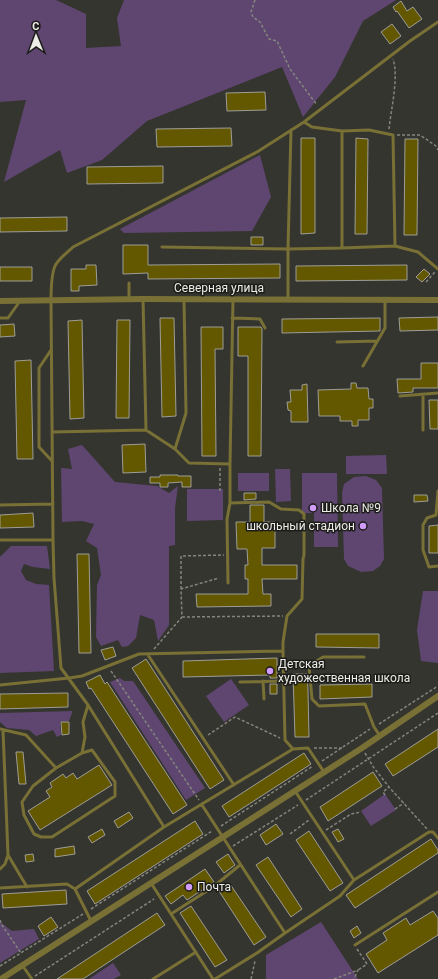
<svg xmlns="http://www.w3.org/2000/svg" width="438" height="979" font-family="Roboto,sans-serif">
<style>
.green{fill:#5e4670}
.building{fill:#635800;stroke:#9e9d96}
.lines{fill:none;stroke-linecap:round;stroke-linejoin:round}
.path{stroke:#85857f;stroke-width:1.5;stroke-dasharray:3 2;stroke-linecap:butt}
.service{stroke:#797035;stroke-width:3}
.minor{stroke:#797035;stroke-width:6}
.poi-dot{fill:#d39cfc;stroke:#1c1c19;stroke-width:1.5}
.labels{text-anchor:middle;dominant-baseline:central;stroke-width:3;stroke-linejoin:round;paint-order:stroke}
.street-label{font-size:12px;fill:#edece8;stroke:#1c1c19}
.poi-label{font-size:12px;fill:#edece8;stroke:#1c1c19;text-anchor:start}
</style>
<rect width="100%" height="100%" fill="#35352f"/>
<path class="green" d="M0 0H56L86 14V48L121 46 117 18 124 0H396L363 21 335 77 303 117 282 67 147 121 102 160 67 173 60 150 4 182 26 100 0 102Z
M260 155 271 197 252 231 124 233 120 229Z
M82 445 115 482 157 486 169 493 178 486 175 508V545L169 546V625L158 641 154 620 140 615 136 638 128 646 122 647 118 640 101 646 96 637 97 585 101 575 97 548 86 541 94 524 82 521 62 522 61 468 72 469 68 449Z
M386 455 387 474H346V456Z
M275 469H290L291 501 276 502Z
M238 473H269V491H238Z
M302 473H337L338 547H314V513H302Z
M366 476 376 480 382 488 384 559 380 566 373 571 361 572 348 566 344 559 342 493 344 484 354 477Z
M187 489H223V520L187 521Z
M11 546H47L50 569 33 567 24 564 21 571 26 580 36 584 49 585 54 671 0 673V556H1Z
M423 591H438V663L421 661 417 630Z
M120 678 124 681H133L205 788 186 800 110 682Z
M231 679 249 705 224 722 206 696Z
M72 711V713L69 721 60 722 61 735 57 737 53 730 36 736 29 730 7 728 0 722V713Z
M385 794 396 810 371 826 361 811Z
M0 922 12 931 34 929 39 939 0 963Z
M321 922 358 979H266V955Z
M113 963 121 975 114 979H89Z"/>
<path class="building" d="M401 1 407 11 413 7 422 19 409 28 397 11 396 12 393 7Z
M392 24 401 36 390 44 381 32Z
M265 92 266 110 227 111 226 93Z
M231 128 232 146 157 147 156 129Z
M301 138H315V233L301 234Z
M356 138 368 139 367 234H355Z
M405 139H418L417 235H404Z
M163 166V183L87 184V167Z
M67 217V231L0 232V218Z
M251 237H263V245H251Z
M123 245H148V265L280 264V278L148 279V273L123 274Z
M86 265H96L97 285 79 286V291H71V269H86Z
M407 265V280L296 281V266Z
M0 267H32V281H0Z
M424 269 430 274 422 282 416 277Z
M438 317V330L400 331 399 318Z
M160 318H174L176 416 162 417Z
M380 318V331L282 333V319Z
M82 320 84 418 70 419 68 321Z
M117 320H130L129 418H116Z
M14 324 15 336 0 337V325Z
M201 327H223V349H215L216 456H202Z
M238 327H261L262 329 261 456H248V356H238Z
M31 360 33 459H17L15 361Z
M421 363H438V388H413V392L398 393 397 379H421Z
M351 383H356L357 388H368L369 399H373V408H369V420H358V426H352V421H340V416H319L318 390 351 389Z
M307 384 308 422H291V411L288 410 287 402H291L290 390H302V385Z
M429 400H438V429H430Z
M145 444 146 472 123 473 122 445Z
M160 475H178V476H191V487H182V482L168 483V487H160V483H150V477H160Z
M244 493H256V499L244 500Z
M414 495H427L428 501 414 502Z
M250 505H264V522H275V548H262V565H297V579H262L263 594H271V606L197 607 196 594H248V579H245V565H248L247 549H237L236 522H250Z
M33 513 34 527 0 528V515Z
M438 525V553H429V526Z
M77 554H89L91 653H79Z
M316 634H379V648L316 647Z
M113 647 116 656 105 660 101 650Z
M277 658V678H270V675L183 677V661Z
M146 659 224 780 210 789 132 668Z
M293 674H307L308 690 309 737H295Z
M100 675 105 684 107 682 187 805 173 814 91 688 89 689 86 682Z
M270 684H277V694H270Z
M372 684V697L320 699V685Z
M68 693V707L0 709V694Z
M61 722H69V734L62 735Z
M438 729V747L393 776 385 764Z
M16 752H23L26 784H19Z
M304 753 311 764 229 817 222 806Z
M99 765 112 785 40 830 28 811 50 797 46 791 52 787 50 783 63 774 66 778 73 773 77 779Z
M373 772 382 786 328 821 320 807Z
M129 812 133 818 118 828 114 821Z
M195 821 203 834 95 904 87 891Z
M276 824 283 834 266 845 260 835Z
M102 829 105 835 92 843 88 837Z
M338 829 344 839 338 842 332 832Z
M309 831 343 883 330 891 296 840Z
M431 839 438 850V853L355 908 346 895Z
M74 846 75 854 55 857V849Z
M33 854 34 861 26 862 25 855Z
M228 854 235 865 224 873 216 862Z
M268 857 302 909 291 917 256 865Z
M205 869 214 882 187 900 183 895 171 904 165 896Z
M230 884 266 937 254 945 219 891Z
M66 890 67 904 3 908 2 894Z
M191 906 227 960 215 967 180 913Z
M433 911 438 918V935L378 973 366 954 387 940 383 933 406 918 410 925Z
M157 913 165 925 83 979H57Z
M51 917 58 927 44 936 38 926Z
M357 926 361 933 354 938 350 931Z"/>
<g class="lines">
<path class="path" d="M255 0 251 12 253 17 260 22 269 39 277 41 290 69 317 105
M389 129C391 109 399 77 393 59
M397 135H420L436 146 438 150
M426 282 435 272
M220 468V493
M181 589V556L224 555
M182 617 283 616
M154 649 182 617 181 589 219 578
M111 671 199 800
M379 724 438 686
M208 735 235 717 280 738
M314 748H342
M365 753 374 768 389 787 427 829
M322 761 370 729
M385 795 383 792 389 787
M306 800 438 713
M395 809 404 803
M221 826 313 766
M326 830 351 814 361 812
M290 834 309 820
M233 846 298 805
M91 909 212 831
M0 920 2 925 21 953
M357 949 367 964 358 970
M0 966 83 914
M35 976 154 899
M251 979 255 961
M334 979 358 970 354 979"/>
<path class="service" d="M304 122 312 127 342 131 369 130 393 135 395 246 418 252 438 269
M342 131V248L395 246
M162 247 288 249 342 248
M129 283V300
M143 299 146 430
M288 299V249L291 130
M0 318H8L20 301
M232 318 260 319 265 328
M337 342 377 341
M51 350 39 368V447L52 461
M363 366 385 328V300
M423 394V430
M400 396 438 393
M52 432 146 430 175 449 189 463 230 464 233 299
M175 449 186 413 184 299
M438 491 436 515 427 518 423 525V550L429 567 438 566
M230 503 269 502 281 509 299 510 304 514V555L303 559 302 599 287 616 283 642V651
M0 505 53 504
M0 540H53
M228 583 227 519 230 503V464
M148 655 234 785
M283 665 309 666 323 657H364
M309 666 312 699 319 706 365 704 374 727 380 736
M263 681 264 699
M240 682 284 681
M0 685 69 678 82 676 139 654 283 651 285 740 293 749
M0 729 26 735 56 768 82 753 85 737 83 722 88 705
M56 768 33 786 22 802 24 815 34 834 41 837H52L115 796V782L92 750 82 753
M324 772 308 748 293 749 164 827 88 705 61 668 54 578 53 540 51 301C51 291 51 275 55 266 58 259 67 253 73 247L257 152 304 122 410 41 438 22
M295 791 354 880 429 832H433L438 838
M202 805 285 933
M8 855 27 887
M0 869 5 864 8 855 3 730
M151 883 213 979
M0 888 67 884 75 889 164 827
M75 889 91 921
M171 914 213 887 240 865
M355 945 438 892
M22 965 32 979
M153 979 196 952
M215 979 257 953 285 933 340 896 354 880"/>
<path class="minor" d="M0 301 143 299 438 300
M1 979 362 748 438 696"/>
</g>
<g class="poi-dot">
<circle cx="313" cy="508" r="4"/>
<circle cx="363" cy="526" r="4"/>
<circle cx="270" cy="671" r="4"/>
<circle cx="189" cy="887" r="4"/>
</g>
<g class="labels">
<g class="street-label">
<text x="219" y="288">Северная улица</text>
</g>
<g class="poi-label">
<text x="321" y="508">Школа №9</text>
<text x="355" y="526" text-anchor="end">школьный стадион</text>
<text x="278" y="664">Детская<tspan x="278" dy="14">художественная школа</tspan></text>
<text x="197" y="887">Почта</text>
</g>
</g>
<g transform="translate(36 36) rotate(359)" stroke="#1c1c19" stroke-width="3" paint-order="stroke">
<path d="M0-3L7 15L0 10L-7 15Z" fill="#edece8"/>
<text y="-6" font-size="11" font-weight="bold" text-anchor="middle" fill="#edece8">С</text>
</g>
</svg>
